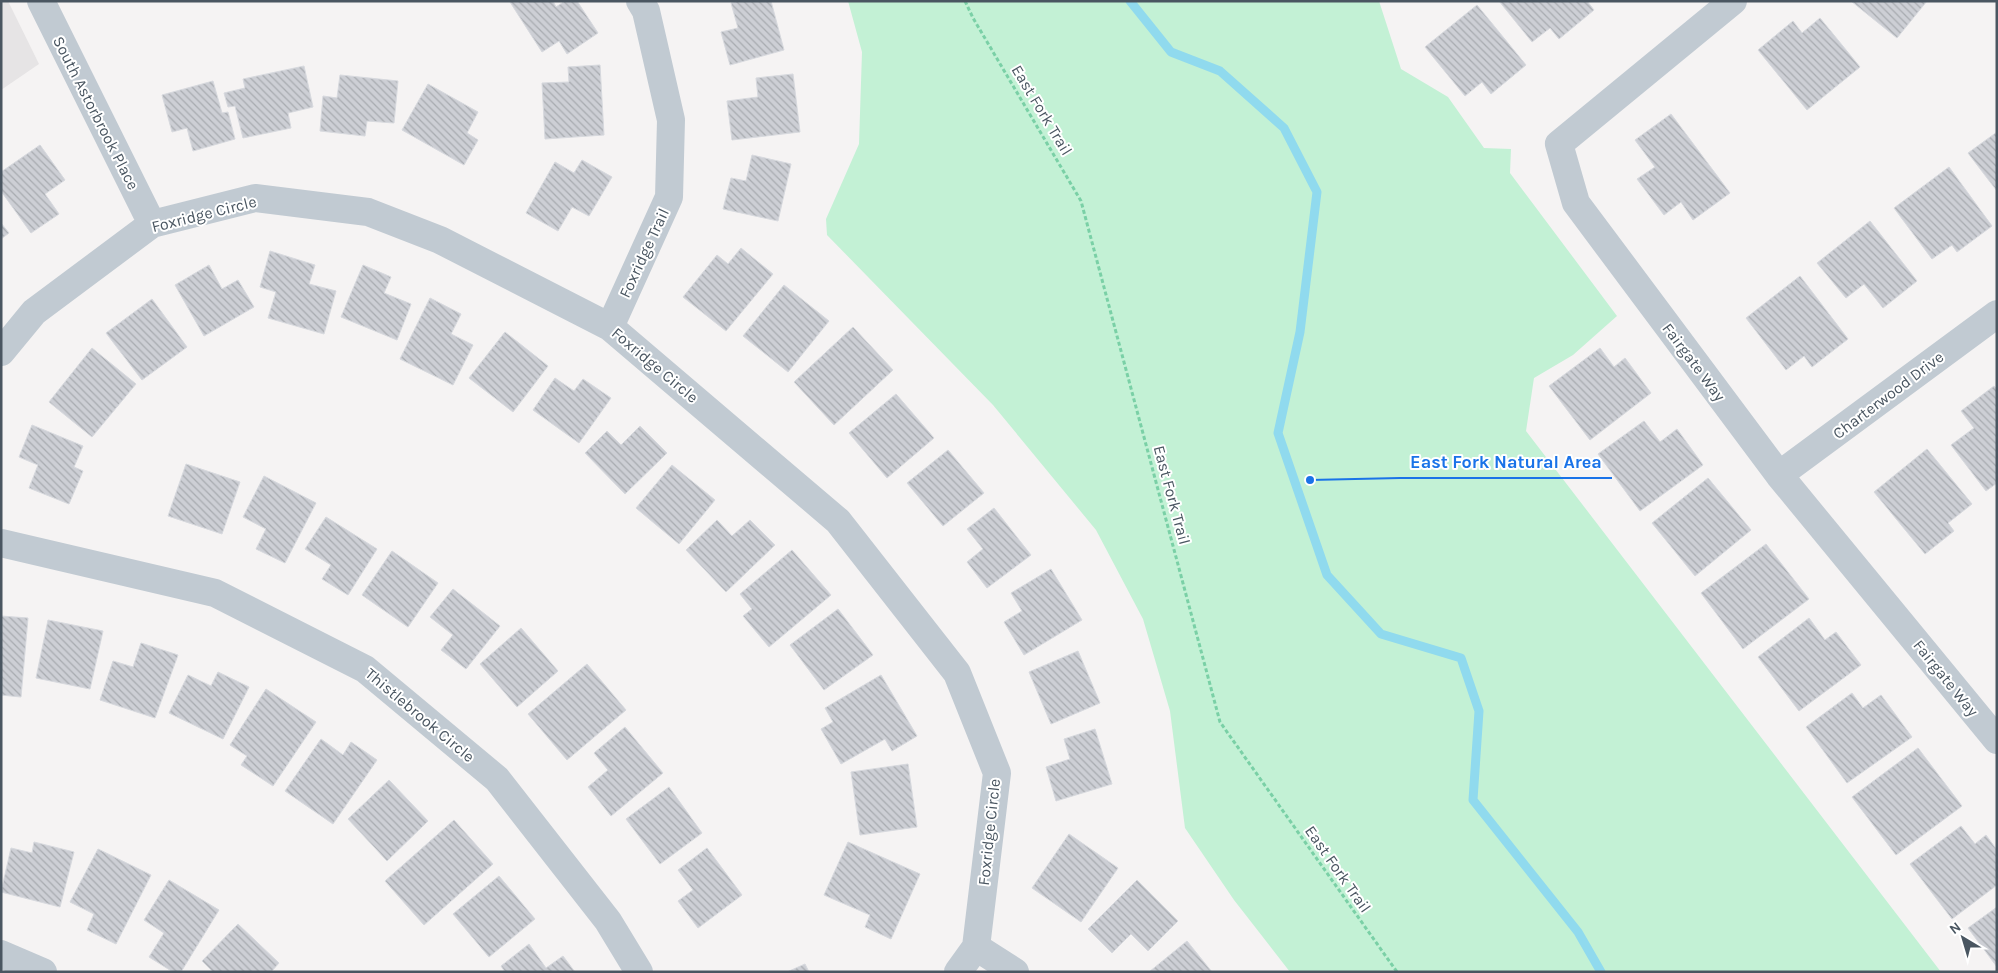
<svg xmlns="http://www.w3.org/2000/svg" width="1998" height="973" font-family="Karla,sans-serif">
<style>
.education{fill:#e6e4e5}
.grass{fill:#c3f1d5}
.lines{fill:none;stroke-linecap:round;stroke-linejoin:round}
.stream{stroke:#90daee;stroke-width:9}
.building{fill:url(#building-back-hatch);stroke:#d7d9de}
.path{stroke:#7ad0a6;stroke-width:3;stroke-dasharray:4 2.5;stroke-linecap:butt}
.minor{stroke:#c1cad2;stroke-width:28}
.labels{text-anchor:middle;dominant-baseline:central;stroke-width:4;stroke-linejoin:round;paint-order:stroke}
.street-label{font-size:16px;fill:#4a5661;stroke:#fff}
.leader{fill:none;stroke:#1a73e8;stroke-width:2}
.callout-dot{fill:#1a73e8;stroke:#fff;stroke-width:2}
.callout-label{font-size:18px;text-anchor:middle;font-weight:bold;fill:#1a73e8;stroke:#fff;stroke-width:4;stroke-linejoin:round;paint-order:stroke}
</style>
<defs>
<pattern id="building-back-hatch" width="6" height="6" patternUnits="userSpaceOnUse" patternTransform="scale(1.25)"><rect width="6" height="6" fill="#cdcfd5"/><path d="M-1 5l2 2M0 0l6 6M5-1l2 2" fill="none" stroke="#a8abb0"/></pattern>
</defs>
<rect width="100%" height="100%" fill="#f5f3f3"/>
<path class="education" d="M1 1H8L39 64 1 90Z"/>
<path class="grass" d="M848 1H1379L1401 69 1448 97 1484 148 1511 149 1510 173 1617 316 1573 355 1534 378 1526 431 1941 972H1290L1234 900 1185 828 1170 711 1143 619 1096 530 993 405 827 235 826 219 859 144 862 52Z"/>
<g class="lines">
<path class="stream" d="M1130 1 1171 52 1220 71 1284 128 1317 192 1300 332 1278 433 1327 575 1381 634 1461 658 1479 711 1473 800 1578 932 1601 972"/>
</g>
<path class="building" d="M512 1H553L556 7 565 1H577L598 33 567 54 559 41 542 52 510 2Z
M736 1H771L784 50 730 65 721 32 738 28 731 3Z
M1499 1H1587L1594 10 1559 39 1550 28 1532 42Z
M1851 1H1927L1897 38Z
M1477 5 1526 65 1491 94 1482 82 1465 96 1425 47Z
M1820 18 1860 67 1807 110 1758 50 1793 21 1802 33Z
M600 65 604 135 545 139 542 83 569 82 568 67Z
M304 66 313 107 288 113 291 128 243 138 235 106 228 107 224 93 245 88 243 79Z
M793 74 800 132 732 140 727 101 758 97 756 78Z
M340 75 398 81 394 123 367 121 365 136 320 131 323 96 337 98Z
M213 81 222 113 228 112 235 139 193 151 187 128 172 132 162 95Z
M428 84 478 112 467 133 478 140 464 165 402 130Z
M1671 114 1730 193 1693 220 1681 202 1664 215 1637 179 1655 167 1635 140Z
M1997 132V191L1968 153Z
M40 145 65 180 45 194 59 214 31 233 1 191V172Z
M752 155 791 164 778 221 723 209 731 178 746 181Z
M582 160 612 177 589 216 572 207 558 231 526 213 555 162 574 173Z
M1949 167 1992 226 1957 252 1952 245 1932 259 1894 208Z
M1870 221 1917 281 1883 308 1864 284 1846 298 1817 263Z
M1 223 9 233 1 239Z
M741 248 773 274 726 331 683 297 717 255 728 264Z
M270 251 315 265 309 284 336 291 324 334 268 318 276 292 260 287Z
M209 265 222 289 238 280 254 307 204 336 175 285Z
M363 265 391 277 384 293 411 304 397 340 341 317Z
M1800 276 1848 339 1812 367 1804 356 1786 370 1746 318Z
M784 285 829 321 788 372 743 336Z
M430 298 461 314 451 334 473 345 453 385 400 359Z
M152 299 187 347 142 380 106 333Z
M853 327 893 370 834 425 794 382Z
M505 332 548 366 513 412 469 378Z
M92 348 136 384 92 437 49 402Z
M1600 348 1614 367 1625 358 1651 393 1590 440 1549 386Z
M555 378 574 391 583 379 611 398 579 443 533 410Z
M1994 386 1997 389V483L1986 491 1951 445 1974 428 1961 411Z
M896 394 934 438 887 478 849 433Z
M1644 421 1660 442 1677 429 1703 465 1640 511 1598 454Z
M32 425 83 446 74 467 83 471 69 504 29 488 38 465 19 457Z
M640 426 667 453 625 494 585 453 607 431 621 445Z
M1927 449 1972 504 1948 523 1954 531 1925 554 1874 492Z
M948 450 984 493 943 526 907 483Z
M186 464 240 482 222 534 168 516Z
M672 465 715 500 679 544 636 508Z
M264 476 316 503 285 563 256 549 266 529 243 517Z
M1708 478 1751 530 1695 576 1652 523Z
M994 508 1031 555 987 588 967 562 983 549 967 529Z
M326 517 377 549 348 595 322 579 331 565 305 549Z
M717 520 732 536 750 520 775 545 726 592 686 550Z
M1766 544 1809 599 1743 649 1701 593Z
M792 550 831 595 769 647 743 616 752 609 740 594Z
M392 551 438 583 408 627 362 595Z
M1051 569 1082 620 1024 655 1004 622 1022 611 1011 593Z
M453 589 500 626 466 669 441 650 453 635 430 617Z
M838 609 873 655 824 690 790 645Z
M1 616 28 618 21 697 1 695Z
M1809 618 1825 640 1836 632 1861 665 1799 711 1758 657Z
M48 620 103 631 90 689 36 678Z
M521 628 558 671 517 707 480 664Z
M141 643 178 655 155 718 100 700 113 661 133 667Z
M1078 651 1100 703 1051 724 1029 672Z
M587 664 626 710 567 760 528 714Z
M218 672 249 687 223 739 169 713 188 675 211 686Z
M881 675 917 736 892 751 885 739 841 764 821 729 833 722 825 708Z
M266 689 316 722 273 786 241 765 247 756 230 745Z
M1852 693 1863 708 1881 695 1912 737 1847 783 1806 727Z
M625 727 663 773 611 816 588 787 608 770 594 753Z
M1095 729 1112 784 1056 801 1046 767 1070 759 1064 739Z
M321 739 343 755 351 742 377 760 333 824 285 791Z
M1918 748 1962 806 1896 855 1852 797Z
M908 764 917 827 860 835 851 772Z
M389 780 428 821 387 861 348 819Z
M669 787 702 833 660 864 626 819Z
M454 820 493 864 424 925 385 881Z
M1961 826 1975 844 1986 835 1997 850V885L1952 919 1910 864Z
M1069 834 1118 868 1081 922 1032 888Z
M34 842 74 852 60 907 1 892 11 848 32 853Z
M848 842 920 874 891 939 865 927 870 915 824 895Z
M707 848 742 895 698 928 678 901 693 890 678 870Z
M98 849 151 875 116 944 87 930 94 914 70 902Z
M499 876 535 919 489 957 453 914Z
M169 880 219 910 181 972H173L149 957 164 933 144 920Z
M1137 880 1178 921 1148 951 1131 934 1112 953 1088 929Z
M1997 907V967L1968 928Z
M238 924 279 963 271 972H213L202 961Z
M1187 941 1212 972H1149Z
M529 944 546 968 563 956 575 972H505L501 966Z
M805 964 809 972H787Z"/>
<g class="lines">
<path class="path" d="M965 1 973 18 1081 201 1220 722 1397 972"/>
<path class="minor" d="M41 1 152 224
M1733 1 1559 144 1576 203 1779 475 1997 740
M610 327 669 197 671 120 646 11 640 1
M1 352 34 312 152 224 255 198 368 212 440 240 610 327 838 521 957 673 997 773 976 947 958 972
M1779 475 1997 314
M1 543 215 593 365 669 497 779 608 921 639 972
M976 947 1015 972
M1 954 43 972"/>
</g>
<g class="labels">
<g class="street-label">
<text transform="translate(1042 110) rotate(59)">East Fork Trail</text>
<text transform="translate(96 113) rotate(63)">South Astorbrook Place</text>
<text transform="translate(204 214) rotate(-14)">Foxridge Circle</text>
<text transform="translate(644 253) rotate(-65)">Foxridge Trail</text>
<text transform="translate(1694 362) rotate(53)">Fairgate Way</text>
<text transform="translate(655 365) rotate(40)">Foxridge Circle</text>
<text transform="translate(1888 395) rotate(-37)">Charterwood Drive</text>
<text transform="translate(1172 495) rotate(75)">East Fork Trail</text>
<text transform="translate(1946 678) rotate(51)">Fairgate Way</text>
<text transform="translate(420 715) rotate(40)">Thistlebrook Circle</text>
<text transform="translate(989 832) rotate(-84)">Foxridge Circle</text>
<text transform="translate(1338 869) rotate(55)">East Fork Trail</text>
</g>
</g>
<path class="leader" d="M1310 480L1400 478H1612"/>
<circle class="callout-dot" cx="1310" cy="480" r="5"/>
<g class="callout-label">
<text x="1506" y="468">East Fork Natural Area</text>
</g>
<rect width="1998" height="973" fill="none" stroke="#4a5661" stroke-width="5"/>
<g transform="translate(1963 938) rotate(322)" stroke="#ffffff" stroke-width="4" paint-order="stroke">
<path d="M0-4L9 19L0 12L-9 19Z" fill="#4a5661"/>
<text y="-8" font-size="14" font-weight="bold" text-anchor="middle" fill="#4a5661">N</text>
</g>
</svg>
